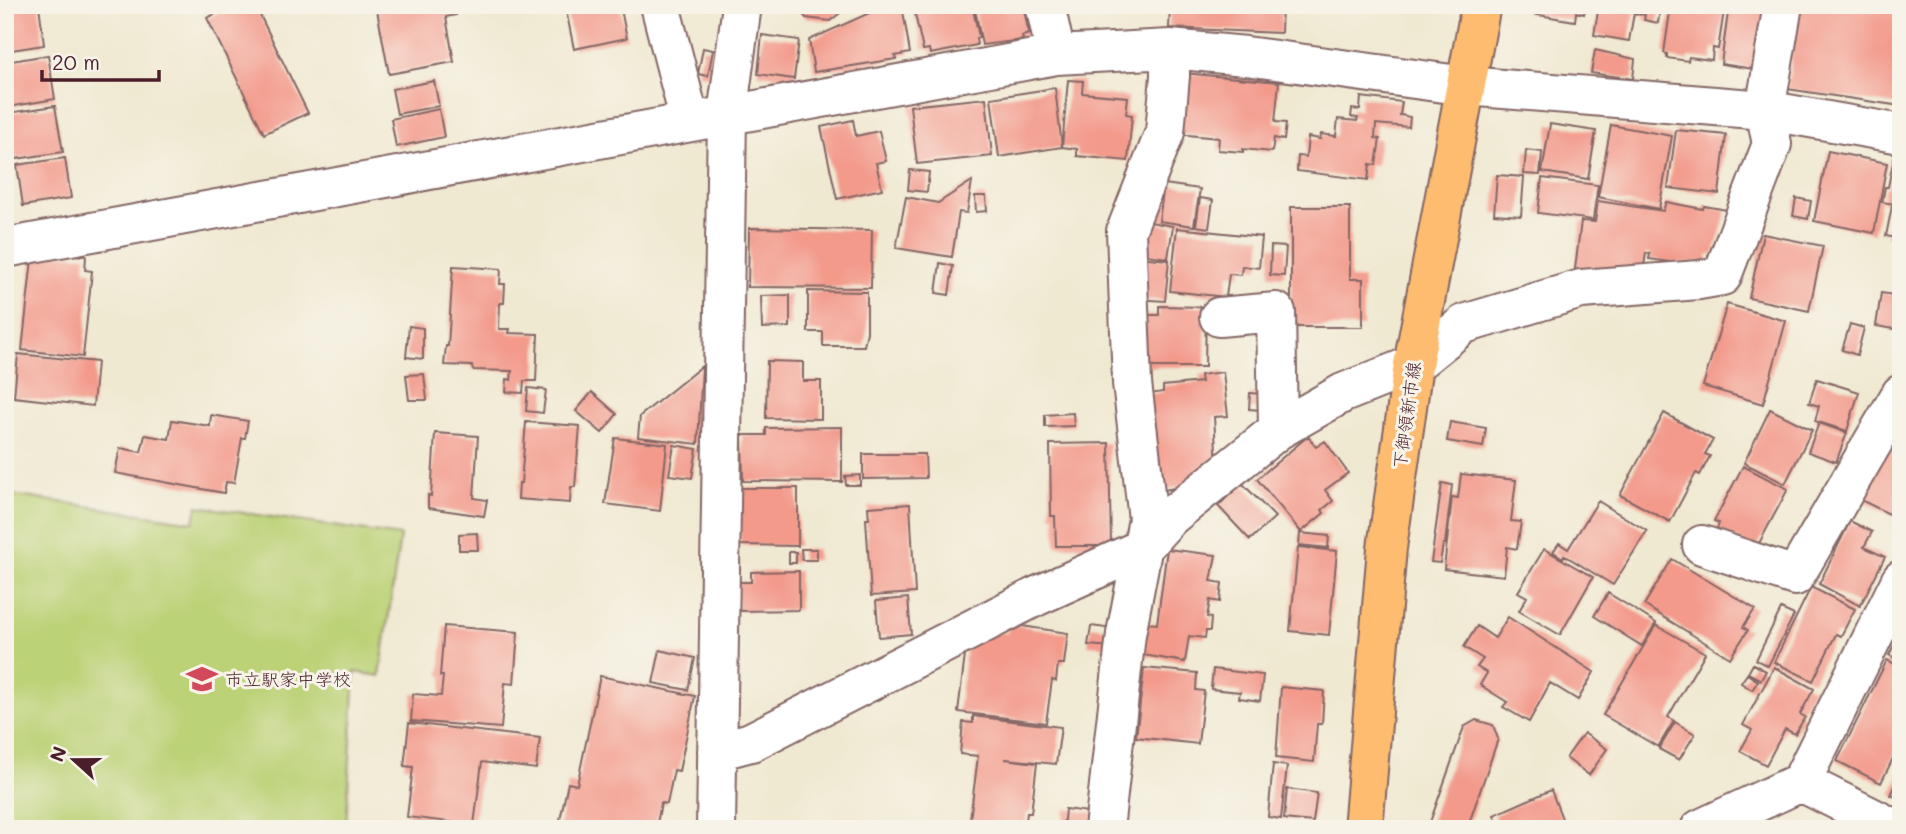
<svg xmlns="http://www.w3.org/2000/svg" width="1906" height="834" font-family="Mali,'Klee One',sans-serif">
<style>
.green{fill:#bcd277;stroke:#837851;stroke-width:2}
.building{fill:#f39a8b}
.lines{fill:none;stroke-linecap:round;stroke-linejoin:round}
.minor-casing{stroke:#846665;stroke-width:42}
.major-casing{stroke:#846665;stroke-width:42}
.minor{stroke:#fff;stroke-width:38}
.major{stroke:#fdbc70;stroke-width:38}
.labels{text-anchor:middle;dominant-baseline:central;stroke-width:6;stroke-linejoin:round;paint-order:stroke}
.street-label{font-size:18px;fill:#4a1f2b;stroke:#f7f3e8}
.poi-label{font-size:18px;fill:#4a1f2b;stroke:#f7f3e8;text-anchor:start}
</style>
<rect width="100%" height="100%" fill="#f7f3e8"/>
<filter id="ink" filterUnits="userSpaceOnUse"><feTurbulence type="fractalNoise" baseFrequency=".0143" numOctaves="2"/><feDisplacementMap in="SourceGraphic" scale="14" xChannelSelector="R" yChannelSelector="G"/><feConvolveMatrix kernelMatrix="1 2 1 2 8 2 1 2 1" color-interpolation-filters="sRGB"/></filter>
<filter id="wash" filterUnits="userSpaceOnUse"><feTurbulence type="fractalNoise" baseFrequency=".00686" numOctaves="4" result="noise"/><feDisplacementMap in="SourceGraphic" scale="28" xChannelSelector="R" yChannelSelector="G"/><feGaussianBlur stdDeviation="1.57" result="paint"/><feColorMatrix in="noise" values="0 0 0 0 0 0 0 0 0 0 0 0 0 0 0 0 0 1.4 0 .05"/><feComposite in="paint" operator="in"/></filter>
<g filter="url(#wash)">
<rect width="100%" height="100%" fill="#f0e9d2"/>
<path class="green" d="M5 494 194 522 197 506 400 536 380 676 355 672 346 829H5Z"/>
<g id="blocks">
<path class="building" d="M18 5H39L44 45 5 51V7Z
M205 5H224L208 12Z
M233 5H255L308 113 264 134 207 18Z
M376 5H454L456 15 446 17 454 62 389 74Z
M565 5H620L627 38 574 49Z
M795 5H845L844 10 830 21 806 18Z
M887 5 888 7 902 5 910 53 895 56 896 59 814 72 809 40Z
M913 5H972L979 37 976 38 977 45 930 54 929 49 923 50Z
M974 5H1023L1029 34 1022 36 1023 40 982 45Z
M1170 5H1282L1281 33 1169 28Z
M1527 5H1586L1584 14 1576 12 1575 21 1526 13Z
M1599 5H1661L1658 23 1644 20 1645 15 1634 13 1629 41 1594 35Z
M1671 5H1725L1718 49 1713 48 1712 60 1689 57 1688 61 1667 58V54L1664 53Z
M1729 5H1770L1760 70 1721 64Z
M1799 5H1901V106L1787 89Z
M762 35 799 40 794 79 758 74Z
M703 48 713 50 708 76 698 74Z
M1595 50 1635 59 1633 79 1591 73Z
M48 55 55 99 8 107 5 62Z
M1183 73 1279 82 1275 122 1286 123 1284 140 1274 138 1272 152 1243 149V152L1218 150 1219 138 1177 134Z
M1068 80 1083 81 1082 93 1128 97 1126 114 1132 115 1128 161 1077 156V149L1062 147 999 157 991 98 1055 88 1062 147Z
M434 81 439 106 397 114 392 89Z
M1361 97 1402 102 1400 115 1410 117 1409 127 1376 124 1375 138 1380 139 1376 165 1370 164 1368 180 1297 171 1298 156 1306 157 1308 137 1320 139 1321 134 1336 136 1338 119 1357 121 1358 118 1351 117 1352 109 1360 110Z
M986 98 992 156 917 164 910 106Z
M55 106 63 152 16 159 8 113Z
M439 109 444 137 396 147 391 119Z
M853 120 856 136 879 131 886 161 876 163 882 189 837 199 821 127Z
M1550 124 1596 131 1588 179 1542 172Z
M1611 125 1672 136 1659 209 1598 197Z
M1676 130 1726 135 1719 194 1668 188Z
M1526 150 1542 152 1540 175 1524 174Z
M1828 151 1887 163 1874 233 1814 221Z
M1894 157 1901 158V205L1882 202 1885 187H1888Z
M65 158 71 198 23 206 17 165Z
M910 170 929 172 927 192 908 190Z
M1497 175 1524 177 1521 216 1494 214Z
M1542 178 1598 185 1593 220 1538 213Z
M972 181 967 213 959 212 952 257 896 248 906 197 938 203Z
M1164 184 1200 189 1194 226 1159 221Z
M975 196H986L987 211 976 212Z
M1200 198 1213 200 1209 228 1196 226Z
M1796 198 1811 201 1808 219 1793 216Z
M1598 201 1663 211 1666 202 1703 209 1704 206 1727 210 1714 254 1708 255V262L1677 263 1649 259 1650 254 1646 253 1643 272 1574 277 1581 221 1595 222Z
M1892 206 1901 207V239L1886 236Z
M1291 207H1350V279H1363V327H1291Z
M1144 221 1173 226 1168 258 1139 254Z
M749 228 872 230 871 288 748 287Z
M1177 228 1262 237 1259 268 1242 266 1241 275 1229 274 1226 297 1170 291Z
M1763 234 1823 246 1809 311 1749 298Z
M1271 246 1286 247 1284 276 1270 275Z
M61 254 86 256 85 270 92 271 83 357 22 350 32 259Z
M1138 257 1169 260 1165 301 1137 299Z
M940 263 953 266 949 295 936 293Z
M453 266 501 269 500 284H505L504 303H500L499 329H510L509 333 538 334 536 381H524L523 393 506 392 507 379 511 380 512 371 473 370 472 366 444 365 446 346H448Z
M808 291 867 292V332L864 346H823V332H808Z
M1881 293 1901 296V330L1876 326Z
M790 295V327L762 328 761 296Z
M1727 304 1786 321 1763 404 1703 386Z
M1159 306 1206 307 1205 367H1141L1140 315H1159Z
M1850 324 1864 328 1857 355 1842 350Z
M409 326 423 328V359L406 357Z
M18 354 97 362 93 406 14 397Z
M767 361 803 362V381H821V419L766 418Z
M702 366 698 444 638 437 640 416Z
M1223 372 1228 416 1214 417 1217 466 1198 469 1199 479 1186 486 1153 492 1143 395 1163 392V386L1201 382 1200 375Z
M424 374 427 400H409L406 375Z
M1817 379 1859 392 1847 431 1815 421 1819 406 1809 403Z
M528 388 546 390 543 413 526 411Z
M592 392 617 414 602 433 576 411Z
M1250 393 1263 394 1261 410 1249 409Z
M1770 409 1812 430 1785 484 1744 463Z
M1073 413 1074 426 1045 427V415Z
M1664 413 1713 440 1705 454 1710 456 1700 475 1696 473 1670 522 1620 495Z
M211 415 248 421 245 438H242L234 483 226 482 224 493 115 473 120 448 141 452 145 435 169 439 172 420 210 426Z
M526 422 580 426 575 487H571L570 503 518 499 519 483H521Z
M1450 422 1486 428 1483 447 1447 441Z
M1819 423 1847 433 1836 462 1808 452Z
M842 427V482L743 481 742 435H766V428Z
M1897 432 1901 434 1899 519 1859 499Z
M435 433 478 436 474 498 487 500 484 516 428 508V495L431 496Z
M1308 436 1316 447 1325 441 1348 473 1325 490 1333 501 1322 510 1324 513 1301 532 1257 479Z
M615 438 667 444 660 511 605 504Z
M1109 443 1111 546H1056L1055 516H1051L1050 444Z
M674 445 697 449 692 478 669 475Z
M863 454H925L926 478 863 479Z
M1743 466 1788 489 1756 549 1717 529 1719 523 1714 521Z
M1461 474 1516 480 1511 521 1521 522 1517 549 1507 547 1504 576 1444 569 1452 497 1458 498Z
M860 475V485H846L845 476Z
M1242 483 1275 517 1250 540 1218 506Z
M1442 483 1452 485 1445 544H1443L1440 563 1431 562Z
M740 488H798V546L740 545Z
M1598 501 1647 531 1613 585 1564 555 1563 558 1553 552 1559 543 1568 549Z
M910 504 915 593 871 596 866 519H869L868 507Z
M1850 521 1872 532 1864 547 1885 557 1860 606 1819 584Z
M477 533 478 550H459V534Z
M1300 533 1329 536 1328 548 1299 545Z
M1298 547 1337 551 1329 635 1290 631Z
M801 549H817V560H802Z
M1167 549 1216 555 1211 581 1222 583 1220 602 1210 600 1207 617 1211 618 1210 631H1206L1205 638 1189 636 1185 662 1143 655 1147 623 1157 624Z
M1544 549 1593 577 1560 635 1519 611 1527 597 1518 592Z
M789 552H796V563H789Z
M1672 559 1755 609 1743 627 1748 630 1730 658 1644 605Z
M799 571V610L737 611V582H751V572Z
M1811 587 1855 609 1841 636 1836 634 1813 681 1774 662Z
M1608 593 1656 623 1642 646 1594 616Z
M908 598 911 634 879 637 876 601Z
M1781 609 1794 615 1768 666 1756 660Z
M1508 617 1594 672 1578 700 1550 683 1529 722 1503 707 1507 702 1480 685 1487 673 1477 667 1483 659 1464 647 1477 626 1495 638Z
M1009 624 1068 633 1064 664H1058L1056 681 1052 680 1046 723 958 712 967 639 988 631 1007 633Z
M1656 625 1705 653 1668 717 1674 721 1658 747 1603 715Z
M444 626 518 632 514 684 505 683 501 728 411 721 413 694 441 696 443 676H440Z
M1091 626 1114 629 1112 647 1088 645Z
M1894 645 1901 648V661L1889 655Z
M660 650 695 658 688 690 653 683Z
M1887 660 1901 667V742L1881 783 1837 761Z
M1753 664 1766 671 1761 680 1748 673Z
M1774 667 1814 689 1800 714 1805 717 1795 734 1785 729 1766 765 1740 751 1752 730 1743 725Z
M1144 668 1197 673 1196 690 1204 691 1198 744 1136 737Z
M1213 669 1263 675 1260 701 1239 698 1240 692 1211 689Z
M1747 674 1758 681 1752 690 1741 683Z
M600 676 695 696 679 771 674 770 667 804 661 803 656 829 642 826V829H558L568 783 577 785Z
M1281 687 1324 691 1322 724H1317L1314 762 1276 758Z
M973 716 1061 727 1056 764 1005 759 1037 763 1031 813H1027L1025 827 970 820 978 756 960 754 963 722 973 723Z
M1476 720 1493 725 1498 739 1467 829H1431L1429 825 1464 727Z
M1675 722 1695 734 1679 760 1659 749Z
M409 723 540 738 536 769 482 762 474 825 407 817 413 767 404 766Z
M1584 733 1607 749 1589 775 1566 758Z
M1273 764 1287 766 1281 819 1268 817Z
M1901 773V799L1891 795Z
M1287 789 1317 793 1313 822 1284 819Z
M1551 790 1566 829H1499L1494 815Z
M1065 809 1096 813 1094 829H1063Z"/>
</g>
</g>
<g filter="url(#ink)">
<use href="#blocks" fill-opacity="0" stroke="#846665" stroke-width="2"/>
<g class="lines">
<defs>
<path id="minor" d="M660 5 690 122
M1045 5 1056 55
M5 248 1056 55 1170 49 1246 56 1466 86 1765 110 1901 134
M1219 317 1276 312 1278 430
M1702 545 1795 576 1901 394
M717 751 751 742 1035 597 1141 549 1170 517 1278 430 1343 393 1413 365 1464 324 1581 289 1699 280 1722 276 1772 144 1765 110 1783 5
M1801 782 1901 580
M716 829 727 115 742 5
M1104 829 1126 634 1148 519 1132 383 1126 231 1165 132 1170 76V49
M1700 829 1801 782 1895 829"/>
<path id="major" d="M1363 829 1387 548 1413 365 1481 5"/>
</defs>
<use href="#minor" class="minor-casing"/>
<use href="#major" class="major-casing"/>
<use href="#minor" class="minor"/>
<use href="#major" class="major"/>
</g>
</g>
<defs>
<symbol id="school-bare" viewBox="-9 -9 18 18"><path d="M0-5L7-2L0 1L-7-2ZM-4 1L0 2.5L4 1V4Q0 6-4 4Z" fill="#d1495b" stroke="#f7f3e8" stroke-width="2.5" paint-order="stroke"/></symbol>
</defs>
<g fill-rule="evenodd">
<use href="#school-bare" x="180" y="657" width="44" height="44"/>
</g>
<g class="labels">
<g class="street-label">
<text transform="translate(1406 415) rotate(-82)">下御領新市線</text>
</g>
<g class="poi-label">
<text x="225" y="679">市立駅家中学校</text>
</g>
</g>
<rect width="1906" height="834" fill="none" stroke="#f7f3e8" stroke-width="28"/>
<g transform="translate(74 760) rotate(291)" stroke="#f7f3e8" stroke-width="5" paint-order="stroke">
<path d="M0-5L12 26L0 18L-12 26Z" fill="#4a1f2b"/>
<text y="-10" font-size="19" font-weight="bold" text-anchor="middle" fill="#4a1f2b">N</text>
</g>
<path d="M42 70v10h117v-10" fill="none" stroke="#4a1f2b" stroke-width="3.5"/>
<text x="52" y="70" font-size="21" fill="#4a1f2b" stroke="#f7f3e8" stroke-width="5" paint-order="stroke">20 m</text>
</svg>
